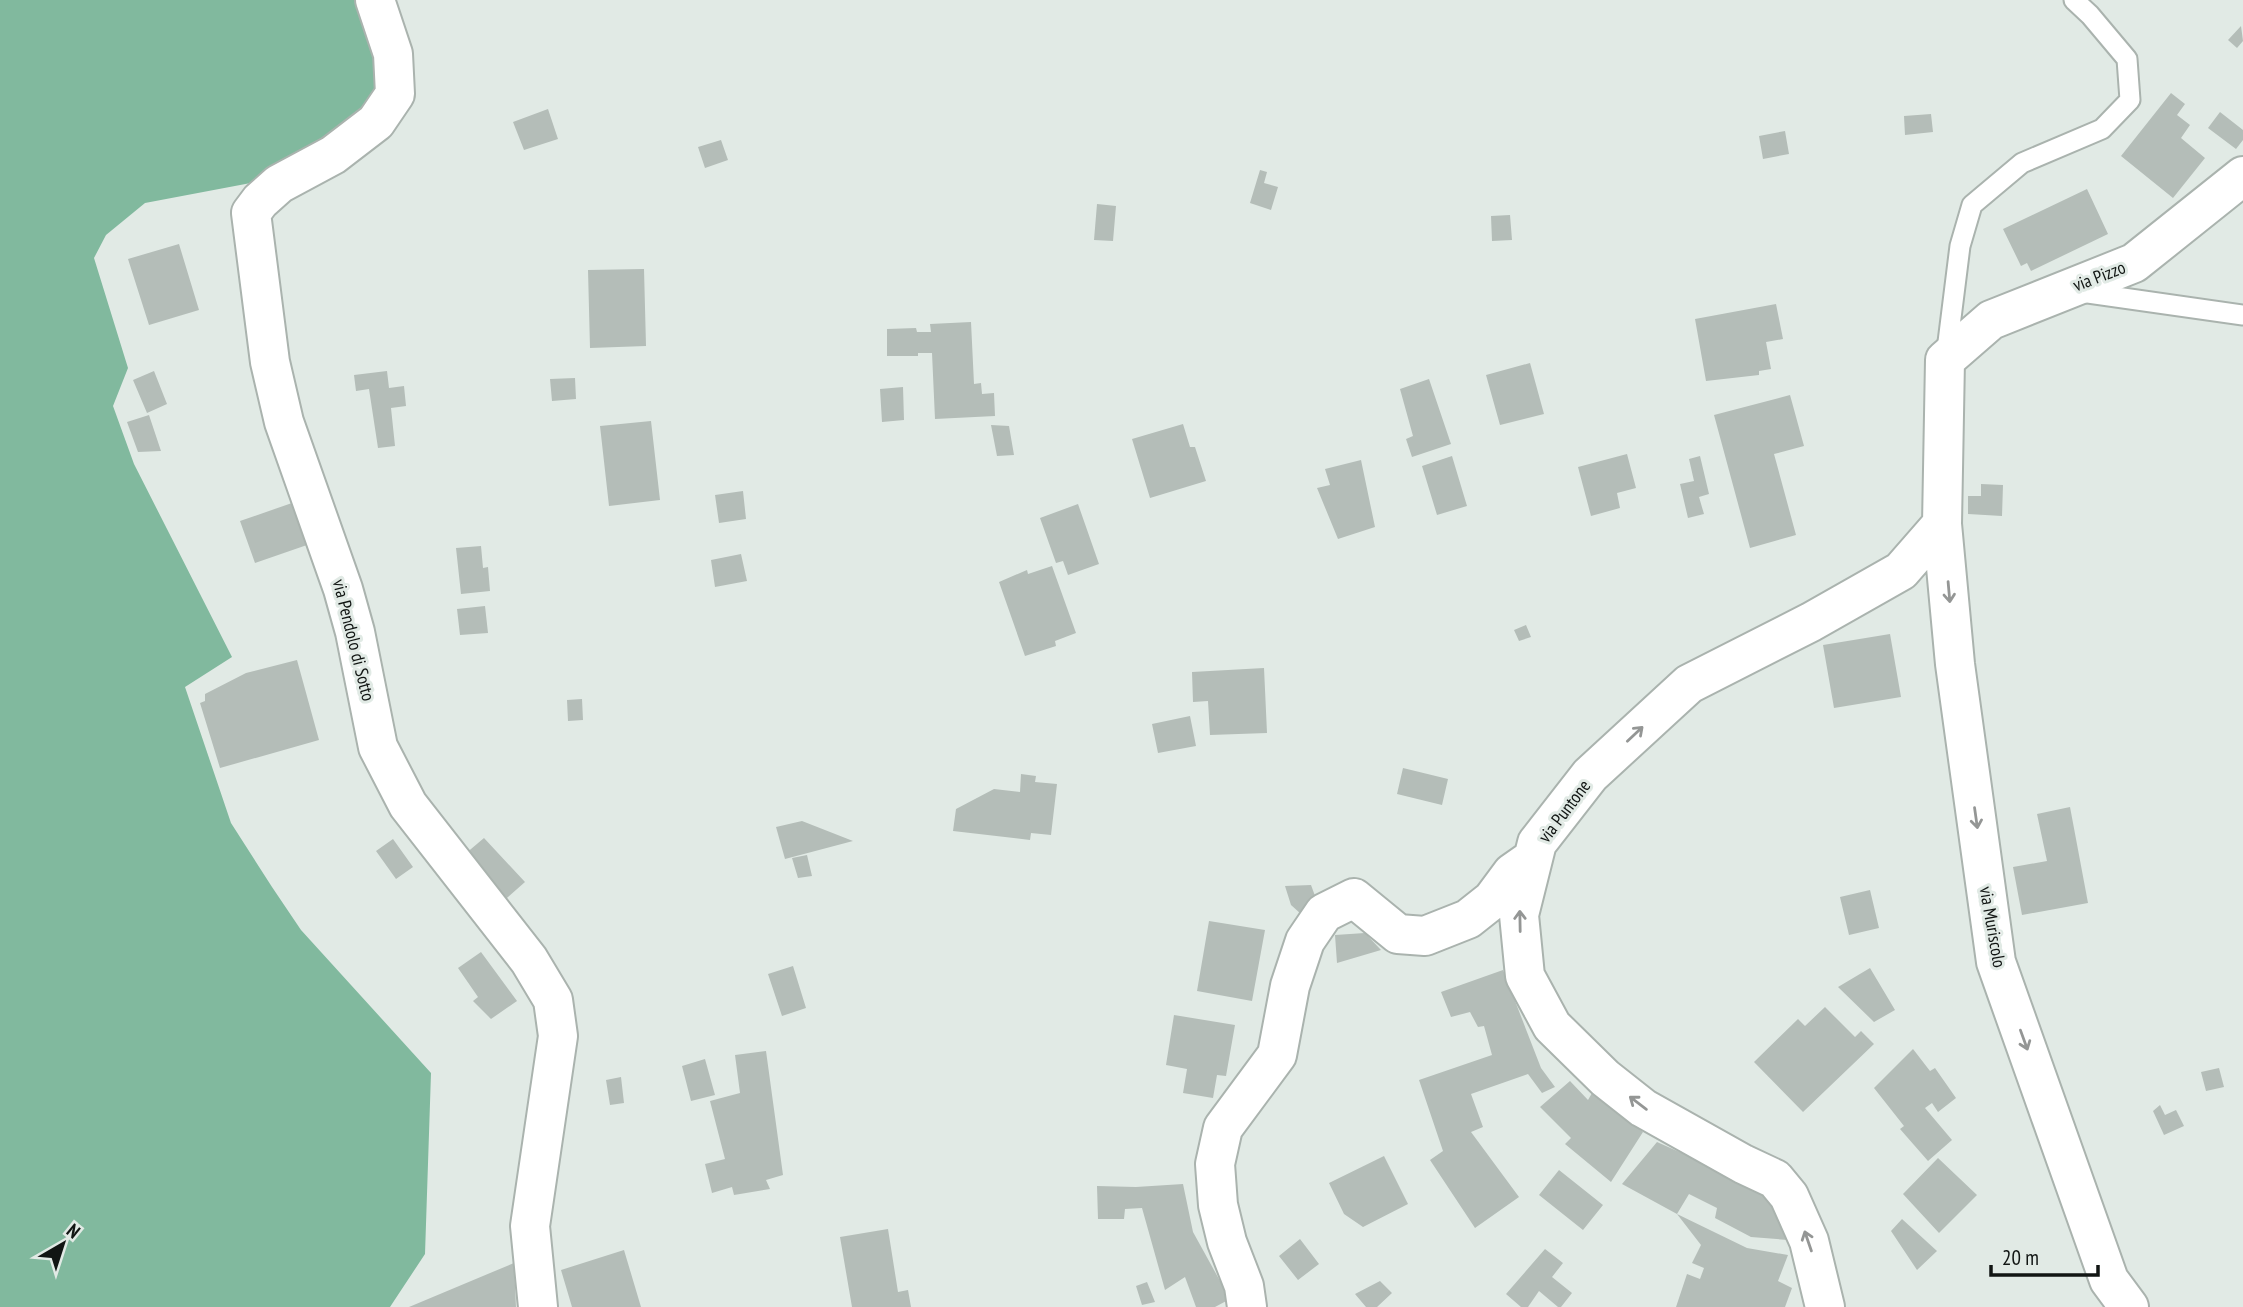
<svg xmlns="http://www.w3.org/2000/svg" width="2243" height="1307" font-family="'PT Sans Narrow',sans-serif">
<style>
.forest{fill:#81b99e}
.building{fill:#b4bdb8}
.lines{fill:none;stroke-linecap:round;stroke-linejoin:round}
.service-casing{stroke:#aab3ae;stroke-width:23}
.minor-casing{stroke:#aab3ae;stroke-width:42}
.service{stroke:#fff;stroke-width:19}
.minor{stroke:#fff;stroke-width:38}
.oneway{stroke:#949695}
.labels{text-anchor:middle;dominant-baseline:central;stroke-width:6;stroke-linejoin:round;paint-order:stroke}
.street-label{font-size:18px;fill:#111513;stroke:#e1eae5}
</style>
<rect width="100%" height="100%" fill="#e1eae5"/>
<path class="forest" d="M0 0H361L385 80 348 127 267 180 145 203 106 235 94 258 128 368 113 406 134 464 232 657 185 687 231 823 272 887 301 930 431 1073 425 1254 390 1307H0Z"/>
<path class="building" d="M2241 26 2243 41 2237 48 2228 40Z
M2171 93 2185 104 2177 115 2190 125 2181 138 2205 158 2173 198 2121 156Z
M548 109 558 139 524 150 513 122Z
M2220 112 2243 130V140L2236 149 2208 128Z
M1931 114 1933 132 1905 135 1904 116Z
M1785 131 1789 154 1763 159 1759 136Z
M721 140 728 160 705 168 698 147Z
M1260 170 1267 172 1264 183 1278 187 1271 210 1250 203Z
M2087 189 2108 234 2031 271 2027 263 2021 266 2003 229Z
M1097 204 1116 206 1113 241 1094 240Z
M1510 215 1512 240 1492 241 1491 216Z
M179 244 199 310 149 325 128 259Z
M644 269 646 346 590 348 588 270Z
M1776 304 1783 339 1766 342 1771 369 1759 371V375L1706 381 1695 319Z
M971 322 974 384 981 383 982 394 994 393 995 416 935 419 932 353H918V356H887V329L916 328 917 332H931L930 324Z
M1530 363 1544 414 1500 425 1486 375Z
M154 371 167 404 147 413 133 380Z
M387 371 389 388 404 386 406 406 391 408 395 446 378 448 369 389 356 391 354 375Z
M575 378 576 399 552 401 550 379Z
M1429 379 1451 444 1412 457 1406 439 1413 436 1400 389Z
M903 387 904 420 882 422 880 389Z
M1790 395 1804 446 1774 454 1796 535 1750 548 1714 415Z
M149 415 161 451 138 452 127 422Z
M651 421 660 500 609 506 600 426Z
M1183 424 1190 447H1195L1206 481 1150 498 1132 439Z
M991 425 1009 426 1014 455 997 456Z
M1627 454 1636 488 1617 493 1620 508 1591 516 1578 467Z
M1452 456 1467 506 1437 515 1422 466Z
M1700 456 1709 494 1699 497 1704 514 1688 518 1680 484 1694 481 1689 459Z
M1361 460 1375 527 1338 539 1317 488 1330 485 1325 469Z
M1981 484 2003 485 2002 516 1968 514V496H1981Z
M743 491 746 519 719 523 715 495Z
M292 503 307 545 255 563 240 521Z
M1078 504 1099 564 1068 575 1063 561 1056 563 1040 518Z
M481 546 483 568 488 567 490 591 461 594 456 548Z
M741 554 747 581 715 587 711 560Z
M1052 566 1076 633 1055 641 1056 646 1025 656 999 582 1027 570 1028 574Z
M485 606 488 633 460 635 457 609Z
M1526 625 1531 637 1519 641 1514 630Z
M1890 634 1901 697 1834 708 1823 645Z
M297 660 319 740 220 768 200 703 205 701V694L246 673Z
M1264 668 1267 733 1210 735 1208 701 1193 702 1192 672Z
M582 699 583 720 568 721 567 700Z
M1190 716 1196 746 1158 753 1152 724Z
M1403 768 1448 779 1442 805 1397 794Z
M1021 774 1036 776 1035 782 1057 784 1051 835 1031 833 1030 840 953 831 956 809 994 789 1020 792Z
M2070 807 2088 903 2022 915 2013 867 2047 861 2037 814Z
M802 821 853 841 785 859 776 827Z
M484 838 525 882 499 905 458 860Z
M393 839 413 867 396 879 376 851Z
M807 855 812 876 798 878 792 858Z
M1311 885 1318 904 1301 914 1291 905 1285 886Z
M1870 890 1879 928 1849 935 1840 897Z
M1209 921 1265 930 1252 1001 1197 991Z
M1365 933 1381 950 1337 963 1335 935Z
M481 952 517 1001 491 1019 473 1001 478 997 458 968Z
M793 966 806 1008 782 1016 768 974Z
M1870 968 1895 1010 1874 1022 1838 987Z
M1503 970 1541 1068 1555 1087 1542 1093 1528 1074 1471 1094 1483 1127 1471 1132 1519 1197 1475 1228 1430 1160 1443 1151 1419 1080 1492 1055 1484 1026 1478 1027 1470 1012 1451 1017 1441 992Z
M1825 1007 1855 1037 1861 1031 1874 1044 1803 1112 1754 1062 1798 1019 1805 1026Z
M1174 1015 1235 1025 1226 1076 1217 1075 1213 1098 1183 1093 1187 1069 1166 1065Z
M1913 1049 1930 1071 1935 1068 1956 1098 1938 1112 1932 1103 1925 1108 1952 1140 1928 1161 1900 1129 1904 1126 1874 1088Z
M766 1051 783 1175 766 1180 770 1189 734 1195 732 1187 712 1193 705 1164 725 1159 710 1101 740 1093 735 1055Z
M705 1059 715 1095 691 1101 682 1066Z
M2219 1068 2224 1087 2206 1091 2201 1072Z
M621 1077 624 1103 610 1105 606 1080Z
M1570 1081 1588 1100 1592 1093 1643 1132 1611 1182 1565 1144 1571 1138 1540 1107Z
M2160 1105 2165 1115 2176 1110 2184 1126 2164 1135 2153 1111Z
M1657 1142 1769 1192 1788 1240 1751 1237 1715 1218 1717 1208 1689 1194 1677 1214 1622 1184Z
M1384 1156 1408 1204 1363 1227 1344 1214 1329 1183Z
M1938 1158 1977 1195 1939 1233 1903 1194Z
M1559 1170 1603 1205 1583 1230 1539 1195Z
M1183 1184 1193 1232 1230 1299 1215 1307H1196L1185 1277 1165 1290 1142 1208 1125 1209 1124 1219H1098L1097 1186 1136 1187Z
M1677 1214 1747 1248 1788 1255 1778 1281 1792 1288 1785 1307H1676L1687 1274 1700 1279 1704 1268 1692 1263 1701 1245Z
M1902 1219 1937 1251 1917 1270 1891 1231Z
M888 1229 898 1292 908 1290 911 1307H852L840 1237Z
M1300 1239 1319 1264 1298 1280 1279 1256Z
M1545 1249 1563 1263 1552 1277 1572 1293 1561 1307H1558L1539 1291 1528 1307H1521L1506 1294Z
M624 1250 641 1307H572L561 1270Z
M514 1263 516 1307H409Z
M1380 1281 1392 1293 1377 1307H1366L1355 1294Z
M1147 1282 1155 1302 1142 1305 1136 1286Z"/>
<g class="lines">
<defs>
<path id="service" d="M2081 292 2243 315
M1946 358 1960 246 1972 205 2022 163 2102 129 2130 100 2127 59 2090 15 2074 0"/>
<path id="minor" d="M375 0 393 54 395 94 376 122 333 155 279 184 260 201 251 213 270 362 284 422 343 589 355 632 378 747 408 805 529 960 553 1000 558 1036 530 1226 538 1307
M1942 524 1955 664 1996 962 2109 1280 2129 1307
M1247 1307 1244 1286 1227 1242 1218 1205 1215 1164 1223 1128 1277 1055 1290 986 1305 941 1324 913 1354 898 1398 934 1425 936 1468 919 1492 900 1512 873 1532 859
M1825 1307 1809 1241 1789 1196 1775 1179 1743 1164 1643 1108 1605 1078 1552 1026 1525 976 1519 915 1537 843 1590 775 1689 684 1811 622 1901 571 1942 524 1945 360 1991 320 2134 263 2243 176"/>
</defs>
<use href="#service" class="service-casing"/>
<use href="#minor" class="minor-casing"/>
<use href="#service" class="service"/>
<use href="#minor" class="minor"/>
</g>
<defs><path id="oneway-shaft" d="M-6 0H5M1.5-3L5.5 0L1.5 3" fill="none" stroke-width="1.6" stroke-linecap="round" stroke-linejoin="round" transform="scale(1.75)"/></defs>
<g class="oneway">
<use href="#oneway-shaft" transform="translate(1949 592) rotate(85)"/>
<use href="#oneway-shaft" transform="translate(1635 734) rotate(-43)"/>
<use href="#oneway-shaft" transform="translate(1976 818) rotate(82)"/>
<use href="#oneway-shaft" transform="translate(1520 921) rotate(-91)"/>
<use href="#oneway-shaft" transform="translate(2024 1040) rotate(70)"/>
<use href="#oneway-shaft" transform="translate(1638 1103) rotate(-143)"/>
<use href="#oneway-shaft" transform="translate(1808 1241) rotate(-109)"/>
</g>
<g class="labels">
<g class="street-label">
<text transform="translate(2099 276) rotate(-21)">via Pizzo</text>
<text transform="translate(354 640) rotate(76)">via Pendolo di Sotto</text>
<text transform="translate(1564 811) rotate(-53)">via Puntone</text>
<text transform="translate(1993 927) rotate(80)">via Muriscolo</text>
</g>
</g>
<g transform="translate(63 1244) rotate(39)" stroke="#e1eae5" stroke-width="5" paint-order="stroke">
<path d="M0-5L12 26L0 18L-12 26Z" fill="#111513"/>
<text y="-10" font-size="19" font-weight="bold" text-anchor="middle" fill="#111513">N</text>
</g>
<path d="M1991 1265v10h107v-10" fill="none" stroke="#111513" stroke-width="3.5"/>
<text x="2002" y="1265" font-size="21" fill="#111513" stroke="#e1eae5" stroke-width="5" paint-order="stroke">20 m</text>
</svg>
